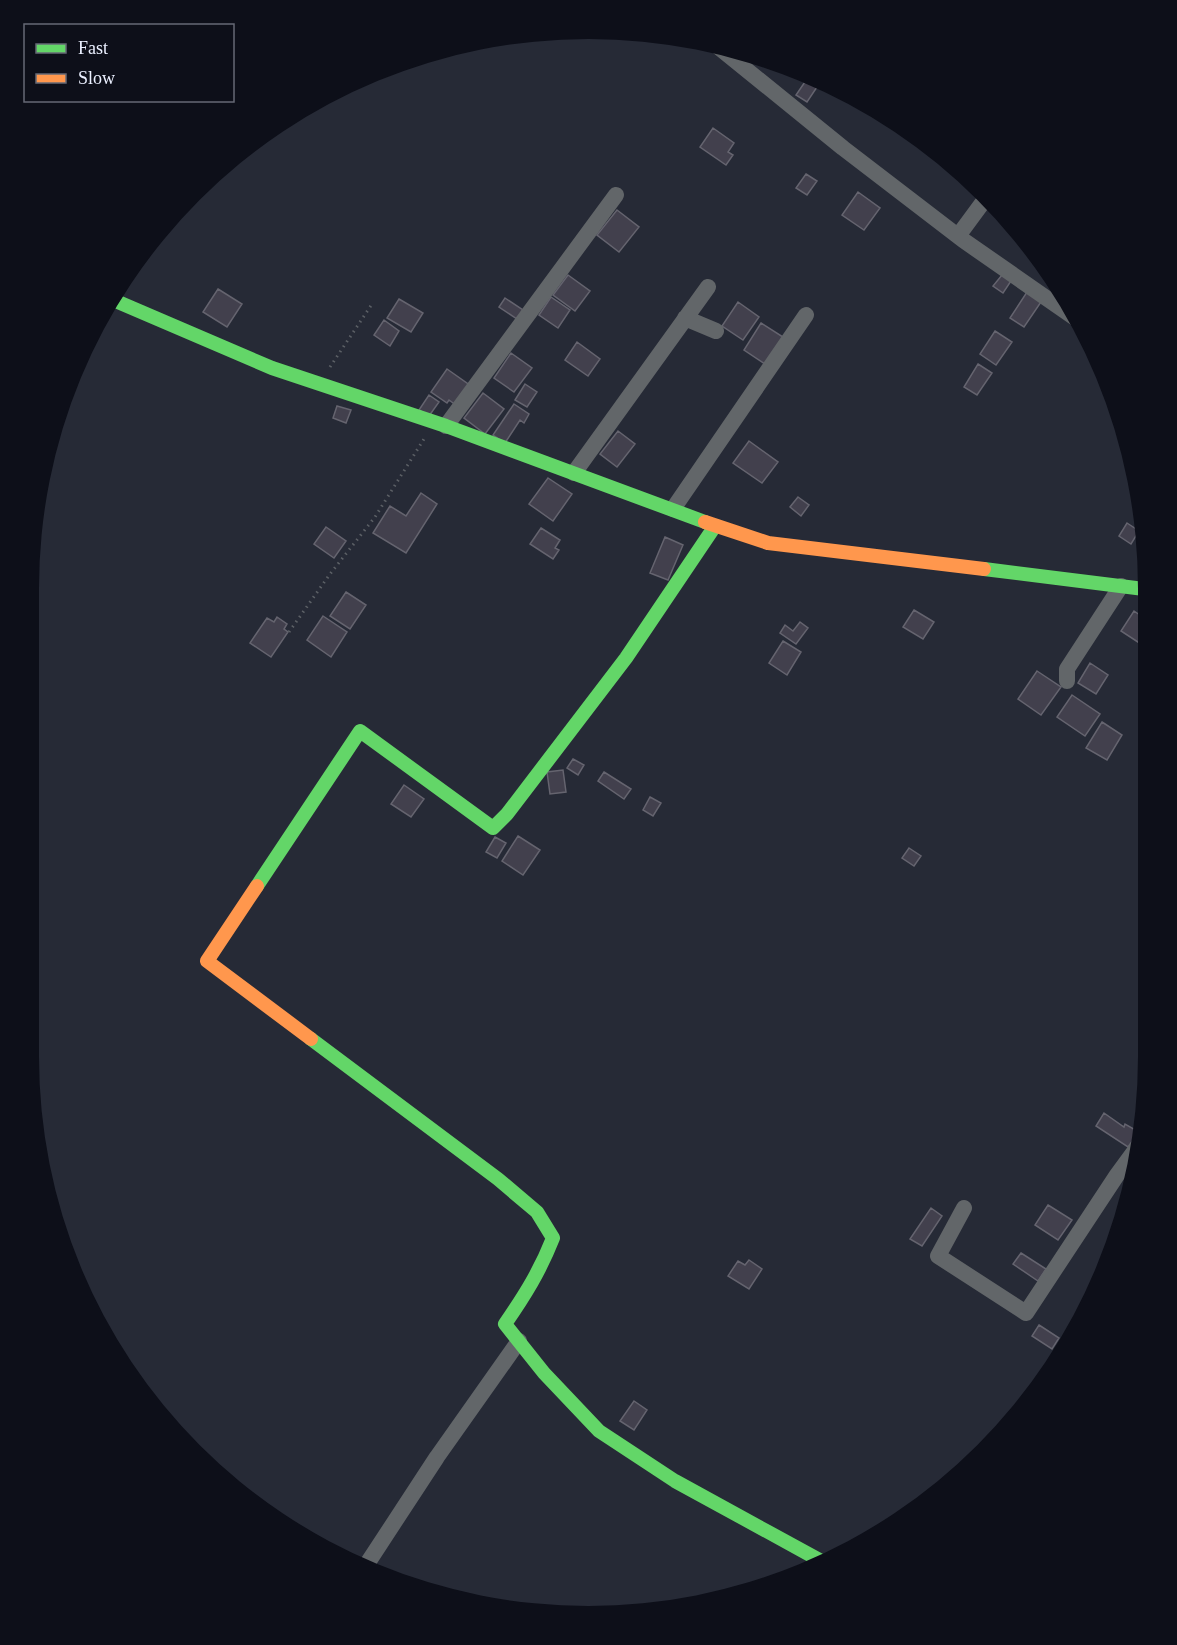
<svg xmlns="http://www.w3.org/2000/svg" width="1177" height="1645" font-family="Georgia,serif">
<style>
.building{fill:#42404d;stroke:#65646f;stroke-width:1.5}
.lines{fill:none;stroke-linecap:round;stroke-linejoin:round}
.path{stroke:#5c6066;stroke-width:3;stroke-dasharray:1.5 4.5;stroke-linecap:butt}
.street{stroke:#626669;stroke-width:16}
.fast{stroke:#63d668;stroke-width:14}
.slow{stroke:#ff974d;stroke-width:14}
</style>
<rect width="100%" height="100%" fill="#262a36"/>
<path class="building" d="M809 76 821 81 807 102 796 95Z
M830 84 836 86 871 108 867 113Z
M713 128 734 143 728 152 733 155 726 165 700 147Z
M806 174 817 181 807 195 796 188Z
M858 192 880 208 864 230 842 215Z
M617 210 639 227 619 252 597 235Z
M568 275 590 291 575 311 553 295Z
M1002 275 1011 281 1003 293 993 286Z
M218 289 242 304 227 327 203 312Z
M1027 292 1041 302 1024 327 1010 318Z
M551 297 570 310 558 328 539 315Z
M505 298 523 310 517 319 499 307Z
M399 299 423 313 411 332 387 318Z
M738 302 759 317 743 340 722 326Z
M384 320 399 331 390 346 374 335Z
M761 323 783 337 765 364 744 350Z
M995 331 1012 342 996 365 980 354Z
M577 342 600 359 588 376 565 360Z
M511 353 532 368 514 392 494 378Z
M978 364 992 373 977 395 964 387Z
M447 369 471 386 457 406 449 400 447 403 431 392Z
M525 384 537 392 527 407 515 400Z
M483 393 504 409 485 434 464 418Z
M429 395 439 402 429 416 419 410Z
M514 404 529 414 524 423 520 420 505 443 493 435Z
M337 406 351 410 346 423 333 418Z
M618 431 635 444 617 467 600 454Z
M749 441 778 462 762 483 733 463Z
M548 478 572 494 553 521 529 504Z
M421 493 437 504 406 553 373 533 390 506 406 516Z
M798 497 809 505 801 516 790 507Z
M1127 523 1139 531 1131 544 1119 536Z
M326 527 346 541 334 558 314 544Z
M541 528 560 540 555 548 559 550 553 559 530 544Z
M665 537 683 545 668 580 650 573Z
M346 592 366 605 350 629 330 616Z
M914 610 934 622 923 639 903 627Z
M1134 611 1144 618V646L1121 631Z
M323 616 347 632 331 657 307 640Z
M277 617 287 624 284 629 288 632 271 657 250 643 267 618 274 622Z
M800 622 808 628 796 644 780 633 785 625 793 631Z
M783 641 801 652 787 675 769 663Z
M1090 663 1108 675 1096 694 1078 683Z
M1037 671 1061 687 1041 715 1018 699Z
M1072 695 1100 714 1085 736 1057 717Z
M1102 722 1122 735 1107 760 1086 748Z
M573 759 584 765 578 775 567 768Z
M563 770 566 792 550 794 547 772Z
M604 772 631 789 624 799 598 781Z
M404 785 424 799 411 817 391 804Z
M650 797 661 803 653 816 643 810Z
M518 836 540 850 523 875 502 861Z
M495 837 506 843 497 858 486 852Z
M909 848 921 856 914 866 902 858Z
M1104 1113 1124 1127 1125 1124 1139 1132 1128 1147 1096 1126Z
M1048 1205 1072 1220 1058 1240 1035 1225Z
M931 1208 942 1216 922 1246 910 1239Z
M1021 1253 1046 1269 1038 1281 1013 1264Z
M749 1260 762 1269 749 1289 728 1276 738 1261 745 1265Z
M1039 1325 1059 1338 1052 1349 1032 1336Z
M634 1401 647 1410 634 1430 620 1421Z"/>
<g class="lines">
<path class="path" d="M330 367 372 304
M289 632 330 574 375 517 424 439"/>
<path class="street" d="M716 45 843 148 963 240 1075 318
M958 236 986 198
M685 318 716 331
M446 426 616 195
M574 473 708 287
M673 509 806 315
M1067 681V669L1121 586
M964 1208 938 1256 1026 1313 1117 1175 1139 1145
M365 1567 437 1457 519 1341"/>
<path class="fast" d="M111 299 272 368 446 426 705 522
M984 569 1144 589
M257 886 360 731 493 828 507 814 626 658 715 526
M311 1039 498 1179 537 1212 553 1238C540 1271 525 1295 505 1324L544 1373 599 1431 675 1481 823 1562"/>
<path class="slow" d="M705 522 768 543 984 569
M257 886 207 961 311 1039"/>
</g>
<path d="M0 0H1177V1645H0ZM588 39H589A549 549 0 0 1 1138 588V1057A549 549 0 0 1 589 1606H588A549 549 0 0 1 39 1057V588A549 549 0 0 1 588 39Z" fill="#0d0f19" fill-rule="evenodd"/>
<rect x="24" y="24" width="210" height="78" fill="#0d0f19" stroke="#666975" stroke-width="1.5"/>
<rect x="36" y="44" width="30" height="9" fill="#63d668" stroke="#666975" stroke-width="1.5"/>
<text x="78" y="54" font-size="18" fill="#ebf0ff">Fast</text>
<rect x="36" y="74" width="30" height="9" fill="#ff974d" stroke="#666975" stroke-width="1.5"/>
<text x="78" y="84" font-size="18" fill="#ebf0ff">Slow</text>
</svg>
